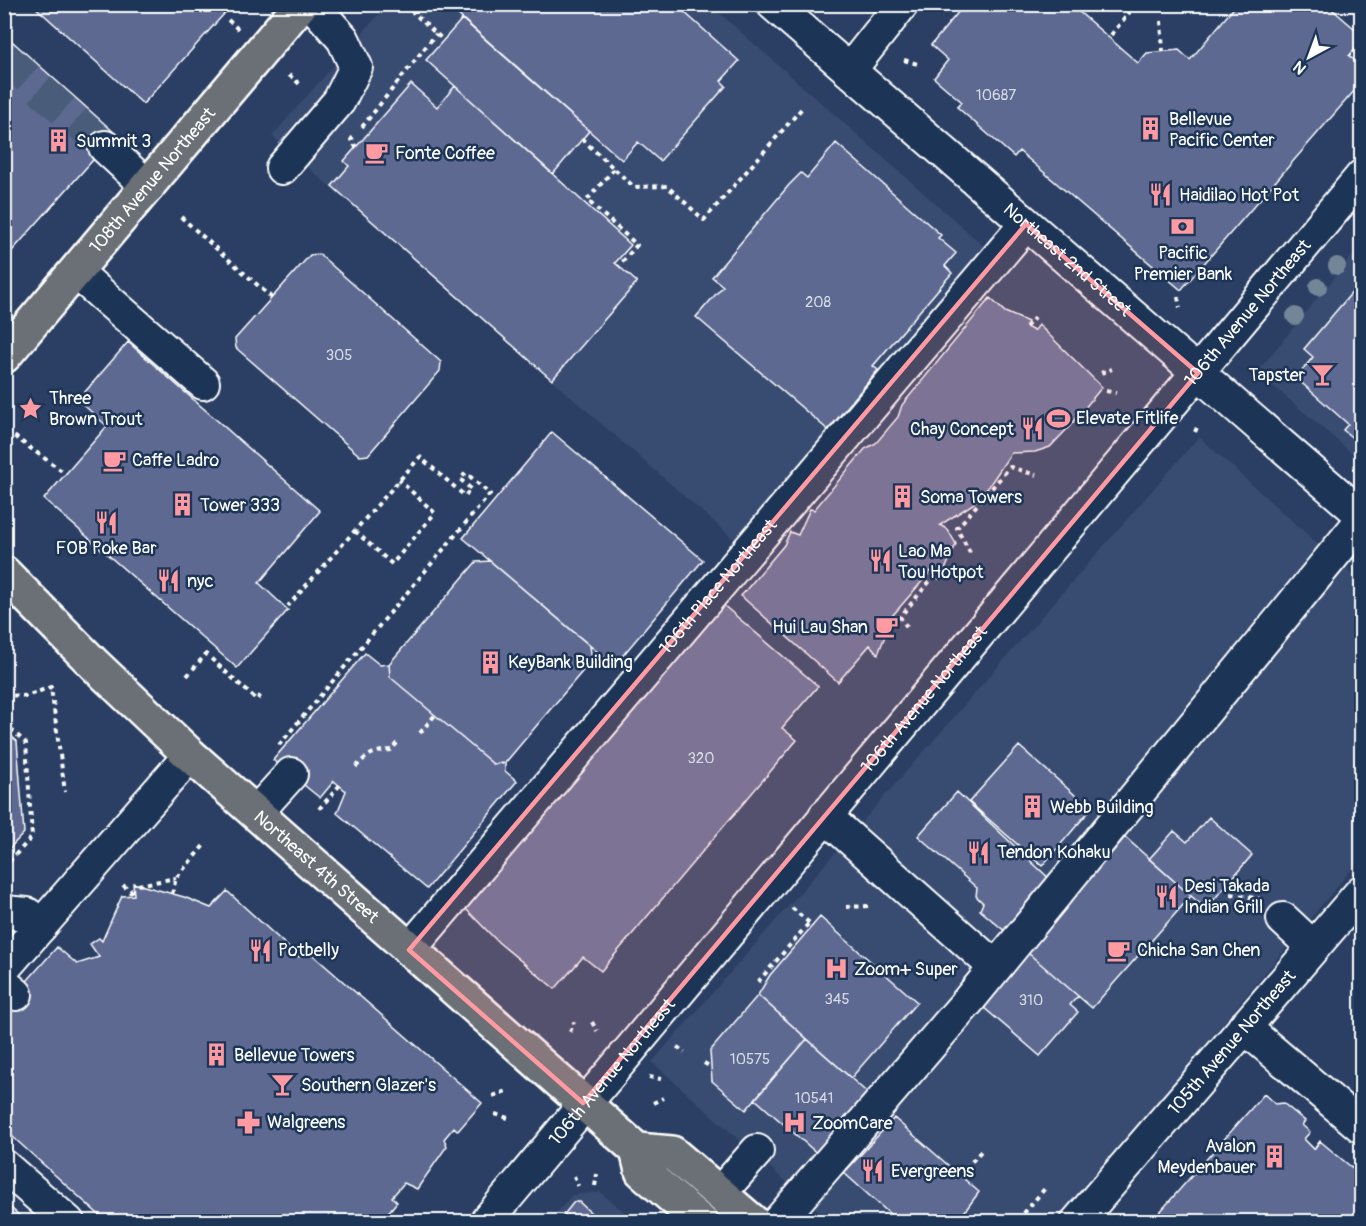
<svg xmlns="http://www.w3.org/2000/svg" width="1366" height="1226" font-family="Pangolin,sans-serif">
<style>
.built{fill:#394c71}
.building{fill:#5d6991;stroke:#fff;stroke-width:1.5}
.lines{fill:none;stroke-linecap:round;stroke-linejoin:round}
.minor-tunnel{stroke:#4a5c7a;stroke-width:32;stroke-dasharray:32 16;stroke-linecap:butt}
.minor-casing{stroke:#fff;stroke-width:36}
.major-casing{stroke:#fff;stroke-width:38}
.path{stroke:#fff;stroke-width:4;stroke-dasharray:4.5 4.5;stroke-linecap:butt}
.minor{stroke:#1d3557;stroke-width:32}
.major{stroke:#6b6f75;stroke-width:33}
.tree{fill:#738697}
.marked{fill:#ff9aa2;fill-opacity:0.2;stroke:#ff9aa2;stroke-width:4.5;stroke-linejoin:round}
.labels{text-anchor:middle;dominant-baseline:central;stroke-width:5;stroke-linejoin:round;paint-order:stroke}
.number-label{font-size:15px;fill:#d6dae4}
.poi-label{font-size:18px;fill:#fff;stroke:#1d3557;text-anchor:start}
.street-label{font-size:18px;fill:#fff;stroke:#1d3557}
</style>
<rect width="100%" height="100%" fill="#2a3f63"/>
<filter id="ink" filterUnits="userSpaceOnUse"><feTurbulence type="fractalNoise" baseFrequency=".0167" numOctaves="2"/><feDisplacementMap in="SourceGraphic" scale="12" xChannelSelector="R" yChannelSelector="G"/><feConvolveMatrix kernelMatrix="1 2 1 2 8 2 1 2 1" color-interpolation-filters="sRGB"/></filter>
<g filter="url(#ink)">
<path class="built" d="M387 5H710L985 247 738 543 272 136Z
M1361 245V461L1257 372Z
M1199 437 1361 583V858L1058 1221H830L652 1062Z
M600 1192 635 1221 549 1222 572 1195Z"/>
<path class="building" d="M32 4H233L143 104Z
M446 4H675L739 61 721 81 726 86 660 161 638 142 622 160Z
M965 4H1070L1138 63 1147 53 1179 50 1190 60 1237 4H1326L1362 35V41L1349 56 1362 66V82L1181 290 1019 151 1014 157 957 107 962 102 934 78 948 60 931 45Z
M462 19 589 131 553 174 426 60Z
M4 34 116 134 4 260Z
M411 84 437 107 455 86 631 245 615 263 637 282 552 380 332 186 349 166 344 161Z
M836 143 941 235 938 238 956 253 945 266 952 273 873 366 878 370 828 430 696 317 723 286 712 277 789 185 801 173 807 178Z
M319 254 441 362 440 371 368 455 360 456 236 348 235 339 310 255Z
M1354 290 1362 296V446L1343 430 1348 424 1296 378 1313 357 1304 349Z
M990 298 1005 312 1028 322 1026 327 1034 331 1039 325 1102 387 1070 426 1050 447 1035 452 1011 453 987 489 973 504 940 525 948 530 956 544 945 570 939 579 931 571 893 615 878 654 870 645 838 682 741 596 784 545 790 532 798 535 810 509 814 510 865 449 876 443 898 417 902 405Z
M128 342 320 511 259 583 288 610 237 668 44 499 107 426 78 400Z
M552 432 703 560 614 666 463 538Z
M490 561 590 646 592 660 505 763 493 764 390 677 389 664 476 562Z
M722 604 818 686 782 728 797 740 601 971 583 957 555 989 498 942 465 908Z
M365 653 380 665 389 664 390 677 493 764 505 763V771L517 781 427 889 337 813 346 791 334 781 320 798 273 760Z
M4 730 17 741 24 833 4 854Z
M1019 746 1091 809 1042 866 969 802Z
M957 792 1053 882 1007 933 980 910 983 903 976 896 977 888 918 836Z
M1209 817 1252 855 1206 909 1149 859 1174 831 1187 842Z
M1125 837 1191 896 1092 1008 1028 953Z
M133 883 184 897 211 908 227 891 299 957 306 949 482 1103 458 1131 454 1127 444 1139 447 1146 417 1189 404 1183 392 1197 397 1202 380 1222H107L4 1129V1007L57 947 77 964 99 957 90 944 99 938 102 941 122 896 134 895Z
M820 917 917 1002 851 1078 758 995 770 975Z
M1028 953 1078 996 1070 1005 1078 1012 1040 1056 983 1007Z
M758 995 807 1039 746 1110 712 1081 710 1051Z
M807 1039 872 1097 820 1156 755 1099Z
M1264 1094 1275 1104 1283 1103 1305 1121 1302 1125 1310 1132 1304 1139 1314 1149 1320 1141 1362 1176V1222H1151Z
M894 1118 979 1192 957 1222H899L844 1173Z
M4 1202 27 1222H4Z
M574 1202H579L601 1222H558Z"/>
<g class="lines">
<path class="minor-tunnel" d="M4 57 105 147"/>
<defs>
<g id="minor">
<path id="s1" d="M773 4 1362 515"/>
<path d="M849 71 902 4"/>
<path d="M105 147 148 187"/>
<path d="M282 168 339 101 356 67 343 39 312 4"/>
<path d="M76 272 203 383"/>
<path d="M256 813 291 774"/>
<path d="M825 816 995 967"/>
<path d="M4 912 27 914 41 926"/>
<path d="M1283 919 1313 947"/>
<path id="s2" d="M409 950 1026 224"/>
<path d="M4 968 190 755"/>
<path d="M4 984 16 994"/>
<path d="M1244 1027 1362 1127"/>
<path d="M4 1166 68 1222"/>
<path d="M720 1193 757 1151"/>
<path id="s3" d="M486 1222 1362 176"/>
<path d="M778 1222 968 1001 1362 520"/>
<path id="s4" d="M1077 1222 1362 891"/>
</g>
<g id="major">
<path id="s5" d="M4 356 301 4"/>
<path id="s6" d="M4 573 95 665 190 755 637 1150 642 1171 701 1222"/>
<path d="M637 1150 672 1153 753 1222"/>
</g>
</defs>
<use href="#minor" class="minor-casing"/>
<use href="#major" class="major-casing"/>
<path class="path" d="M404 4 443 40
M228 20 239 30
M1161 21 1163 52
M1111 35 1129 13 1119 4
M904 60 921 65
M289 75 302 86
M362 127 436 34
M353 137 351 140 356 147
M582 139 634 187 667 186 704 220 803 107
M614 169 587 200 637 245 619 266
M181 217 272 298
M1178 297 1180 308
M1026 327 1036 316
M1101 373 1112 369
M1106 391 1116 393
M7 431 66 474
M1195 432 1198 425
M355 531 392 564 435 513 399 480
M970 553 957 528 1010 467 1036 475
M907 627 900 617 935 575
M187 676 206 654 257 700 262 693
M4 695 26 696 51 687 65 792
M4 723 26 743 32 837 4 867
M420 733 435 715
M279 745 490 494 466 473 460 479 471 489 465 496 420 457 288 606
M356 767C367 754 375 751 391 750L398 742
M319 809 340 785
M123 885 130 892 133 889
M138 885 176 878
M172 894 176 878 206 843
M1231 894 1260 899
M846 907 868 906
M792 908 813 926
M758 982 809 923
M592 1022 597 1031
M570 1032 574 1022
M677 1047 685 1052
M704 1063 711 1067
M649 1077 661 1079
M493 1096 506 1091
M653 1103 663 1098
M495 1114 508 1118
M960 1175 982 1150
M574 1176 578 1186
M595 1186 597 1174
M1018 1220 1047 1186"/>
<use href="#minor" class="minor"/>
<use href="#major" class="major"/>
</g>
<g class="tree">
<circle cx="1337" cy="266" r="9"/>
<circle cx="1318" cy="287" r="9"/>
<circle cx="1295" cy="316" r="9"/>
</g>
</g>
<path class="marked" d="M1026 224 1198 373 583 1103 409 950Z"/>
<defs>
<symbol id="building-bare" viewBox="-9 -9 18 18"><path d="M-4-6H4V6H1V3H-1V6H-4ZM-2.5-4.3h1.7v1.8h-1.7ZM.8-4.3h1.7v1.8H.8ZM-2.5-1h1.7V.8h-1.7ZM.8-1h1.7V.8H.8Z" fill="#ff9aa2" stroke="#1d3557" stroke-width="2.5" paint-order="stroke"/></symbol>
<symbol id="cafe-bare" viewBox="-9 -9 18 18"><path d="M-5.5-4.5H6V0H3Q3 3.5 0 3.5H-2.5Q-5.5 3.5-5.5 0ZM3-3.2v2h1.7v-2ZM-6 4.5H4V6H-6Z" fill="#ff9aa2" stroke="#1d3557" stroke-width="2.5" paint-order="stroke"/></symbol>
<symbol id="restaurant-bare" viewBox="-9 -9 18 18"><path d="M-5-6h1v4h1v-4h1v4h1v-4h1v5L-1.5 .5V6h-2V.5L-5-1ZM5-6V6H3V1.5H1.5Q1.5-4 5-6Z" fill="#ff9aa2" stroke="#1d3557" stroke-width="2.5" paint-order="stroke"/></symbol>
<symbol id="bank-bare" viewBox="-9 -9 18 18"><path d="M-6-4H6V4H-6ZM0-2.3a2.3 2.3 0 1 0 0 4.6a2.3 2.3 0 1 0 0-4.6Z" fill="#ff9aa2" stroke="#1d3557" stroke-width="2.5" paint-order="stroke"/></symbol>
<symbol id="bar-bare" viewBox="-9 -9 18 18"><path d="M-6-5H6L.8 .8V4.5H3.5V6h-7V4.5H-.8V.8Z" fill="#ff9aa2" stroke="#1d3557" stroke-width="2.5" paint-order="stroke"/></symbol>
<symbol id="sight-bare" viewBox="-9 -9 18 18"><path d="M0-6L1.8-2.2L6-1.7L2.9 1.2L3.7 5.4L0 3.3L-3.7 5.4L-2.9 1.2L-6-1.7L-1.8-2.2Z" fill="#ff9aa2" stroke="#1d3557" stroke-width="2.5" paint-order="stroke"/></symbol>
<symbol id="stadium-bare" viewBox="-9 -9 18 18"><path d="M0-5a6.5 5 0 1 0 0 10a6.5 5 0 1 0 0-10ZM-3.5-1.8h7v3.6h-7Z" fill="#ff9aa2" stroke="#1d3557" stroke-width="2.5" paint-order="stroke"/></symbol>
<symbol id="hospital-bare" viewBox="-9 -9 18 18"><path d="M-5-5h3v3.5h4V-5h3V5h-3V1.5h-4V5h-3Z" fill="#ff9aa2" stroke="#1d3557" stroke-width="2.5" paint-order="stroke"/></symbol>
<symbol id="pharmacy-bare" viewBox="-9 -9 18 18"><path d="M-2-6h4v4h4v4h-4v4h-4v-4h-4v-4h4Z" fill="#ff9aa2" stroke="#1d3557" stroke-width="2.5" paint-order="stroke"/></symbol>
</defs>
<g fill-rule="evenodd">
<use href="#building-bare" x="1134" y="112" width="33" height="33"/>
<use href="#building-bare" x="42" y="124" width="33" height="33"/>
<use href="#cafe-bare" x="360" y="136" width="33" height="33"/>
<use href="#restaurant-bare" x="1144" y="178" width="33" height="33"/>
<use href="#bank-bare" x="1166" y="210" width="33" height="33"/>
<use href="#bar-bare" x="1306" y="358" width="33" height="33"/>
<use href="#sight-bare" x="14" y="392" width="33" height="33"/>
<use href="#stadium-bare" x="1042" y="402" width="33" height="33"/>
<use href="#restaurant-bare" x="1016" y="412" width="33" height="33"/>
<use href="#cafe-bare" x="98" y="444" width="33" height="33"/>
<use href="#building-bare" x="886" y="480" width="33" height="33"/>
<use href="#building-bare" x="166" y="488" width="33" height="33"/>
<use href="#restaurant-bare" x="90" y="506" width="33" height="33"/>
<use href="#restaurant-bare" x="864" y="544" width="33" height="33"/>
<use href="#restaurant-bare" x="152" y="564" width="33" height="33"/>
<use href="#cafe-bare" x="870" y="610" width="33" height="33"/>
<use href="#building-bare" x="474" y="646" width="33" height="33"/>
<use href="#building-bare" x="1016" y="790" width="33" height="33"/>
<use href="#restaurant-bare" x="962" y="836" width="33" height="33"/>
<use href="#restaurant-bare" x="1150" y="880" width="33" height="33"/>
<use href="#restaurant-bare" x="244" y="934" width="33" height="33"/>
<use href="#cafe-bare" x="1102" y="934" width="33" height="33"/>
<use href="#hospital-bare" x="820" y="952" width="33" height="33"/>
<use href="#building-bare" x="200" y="1038" width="33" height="33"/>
<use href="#bar-bare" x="266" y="1068" width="33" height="33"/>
<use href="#pharmacy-bare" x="232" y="1106" width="33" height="33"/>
<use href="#hospital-bare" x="778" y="1106" width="33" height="33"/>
<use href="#building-bare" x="1258" y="1140" width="33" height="33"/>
<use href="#restaurant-bare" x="856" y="1154" width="33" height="33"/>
</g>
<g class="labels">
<g class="number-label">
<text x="996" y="95">10687</text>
<text x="818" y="302">208</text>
<text x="339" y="355">305</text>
<text x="701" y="758">320</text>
<text x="837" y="999">345</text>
<text x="1031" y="1000">310</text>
<text x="750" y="1059">10575</text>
<text x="814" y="1098">10541</text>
</g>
<g class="poi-label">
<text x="1169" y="119">Bellevue<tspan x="1169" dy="21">Pacific Center</tspan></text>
<text x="76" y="141">Summit 3</text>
<text x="395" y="153">Fonte Coffee</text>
<text x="1179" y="195">Haidilao Hot Pot</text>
<text x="1183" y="253" text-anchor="middle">Pacific<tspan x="1183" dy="21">Premier Bank</tspan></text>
<text x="1305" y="375" text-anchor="end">Tapster</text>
<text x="49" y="398">Three<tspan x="49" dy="21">Brown Trout</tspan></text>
<text x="1076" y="418">Elevate Fitlife</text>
<text x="1014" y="429" text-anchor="end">Chay Concept</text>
<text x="132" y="460">Caffe Ladro</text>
<text x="920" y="497">Soma Towers</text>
<text x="200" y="505">Tower 333</text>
<text x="106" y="548" text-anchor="middle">FOB Poke Bar</text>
<text x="898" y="551">Lao Ma<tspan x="898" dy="21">Tou Hotpot</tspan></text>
<text x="187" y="581">nyc</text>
<text x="868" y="627" text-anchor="end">Hui Lau Shan</text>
<text x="508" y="662">KeyBank Building</text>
<text x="1050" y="807">Webb Building</text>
<text x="997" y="852">Tendon Kohaku</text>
<text x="1184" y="886">Desi Takada<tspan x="1184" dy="21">Indian Grill</tspan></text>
<text x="278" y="950">Potbelly</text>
<text x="1137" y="950">Chicha San Chen</text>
<text x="854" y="969">Zoom+ Super</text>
<text x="234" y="1055">Bellevue Towers</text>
<text x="301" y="1085">Southern Glazer's</text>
<text x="267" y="1122">Walgreens</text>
<text x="812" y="1123">ZoomCare</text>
<text x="1256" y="1146" text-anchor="end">Avalon<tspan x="1256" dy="21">Meydenbauer</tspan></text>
<text x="891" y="1171">Evergreens</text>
</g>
<g class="street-label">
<text stroke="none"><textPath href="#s5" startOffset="230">108th Avenue Northeast</textPath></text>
<text stroke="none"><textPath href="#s1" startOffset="390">Northeast 2nd Street</textPath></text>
<text stroke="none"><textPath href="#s3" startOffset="1186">106th Avenue Northeast</textPath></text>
<text stroke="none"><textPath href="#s2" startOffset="477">106th Place Northeast</textPath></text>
<text stroke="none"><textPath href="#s3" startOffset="682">106th Avenue Northeast</textPath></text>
<text stroke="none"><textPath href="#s6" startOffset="429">Northeast 4th Street</textPath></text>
<text stroke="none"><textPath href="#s4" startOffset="237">105th Avenue Northeast</textPath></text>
<text stroke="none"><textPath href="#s3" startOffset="196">106th Avenue Northeast</textPath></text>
</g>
</g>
<rect width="1366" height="1226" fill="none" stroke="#1d3557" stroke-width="24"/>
<rect x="12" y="12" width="1342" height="1202" fill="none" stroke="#fff" stroke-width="2" filter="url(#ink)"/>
<g transform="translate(1309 57) rotate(221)" stroke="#1d3557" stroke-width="4.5" paint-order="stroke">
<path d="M0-4.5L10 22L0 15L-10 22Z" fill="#ffffff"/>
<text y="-9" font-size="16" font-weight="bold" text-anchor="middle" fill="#ffffff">N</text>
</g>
</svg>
